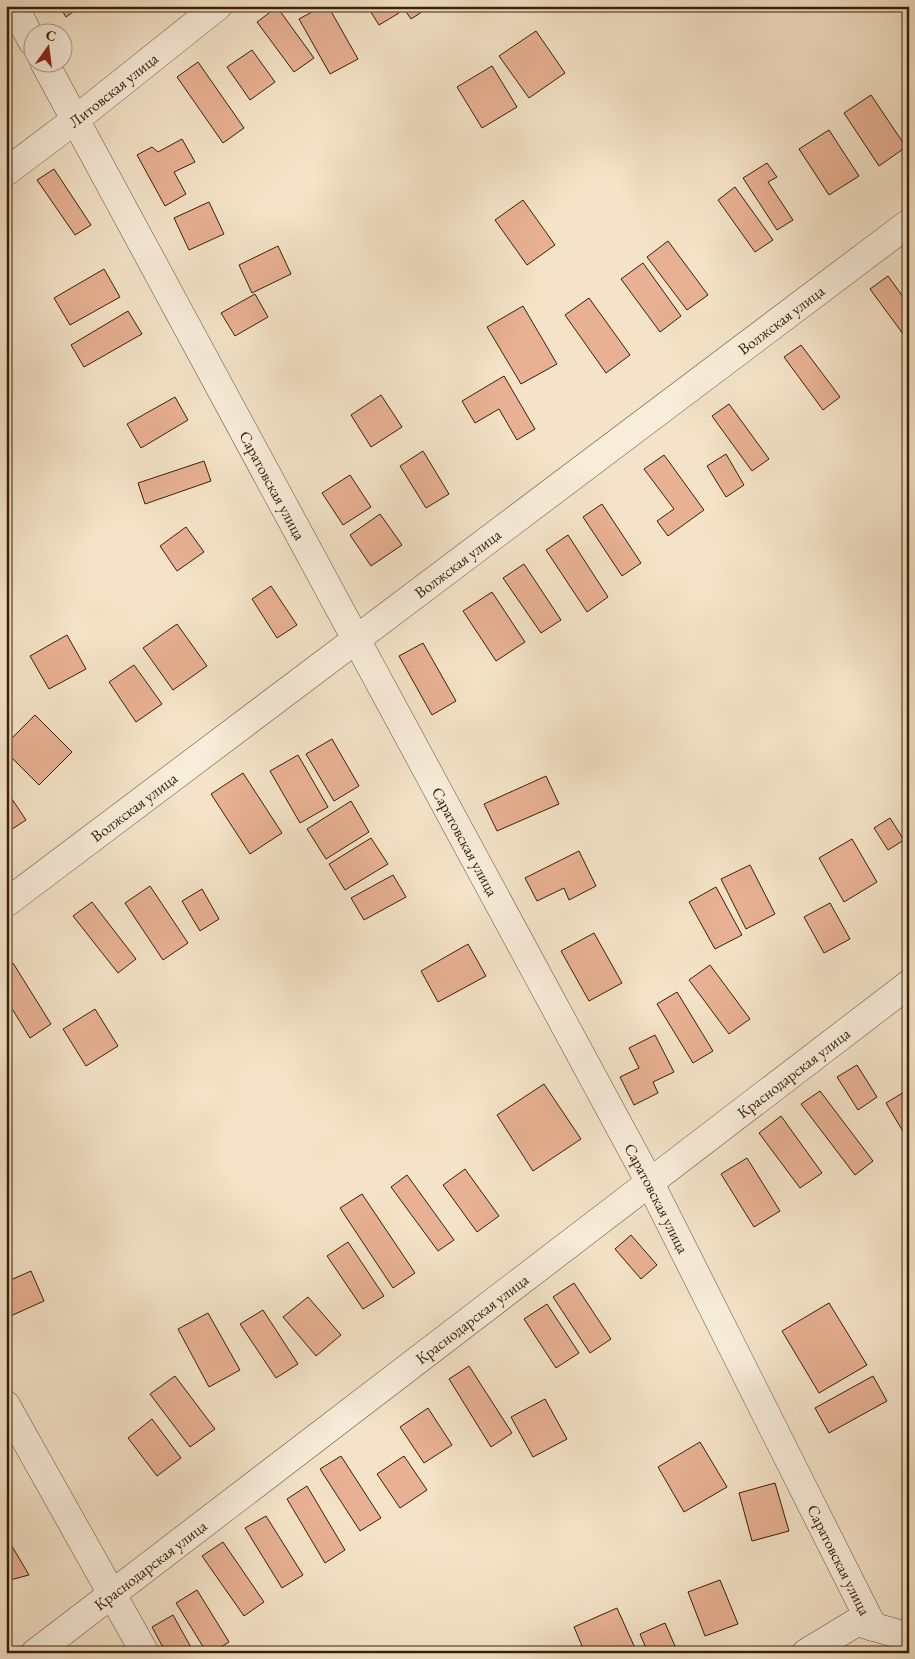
<svg xmlns="http://www.w3.org/2000/svg" width="915" height="1659" font-family="'EB Garamond',serif">
<style>
.building{fill:#e8b193;stroke:#382006}
.lines{fill:none;stroke-linecap:round;stroke-linejoin:round}
.minor-casing{stroke:#675136;stroke-width:29}
.minor{stroke:#f8eddb;stroke-width:28}
.labels{text-anchor:middle;dominant-baseline:central;stroke-width:5;stroke-linejoin:round;paint-order:stroke}
.street-label{font-size:16px;fill:#382006;stroke:#f8eddb}
</style>
<rect width="100%" height="100%" fill="#f4e3c8"/>
<filter id="stains"><feTurbulence type="fractalNoise" baseFrequency=".004" numOctaves="4"/><feColorMatrix values="0 0 0 0 .2 0 0 0 0 .09 0 0 0 0 .02 0 0 0 .5 -.17"/></filter>
<radialGradient id="worn" r=".72"><stop offset=".6" stop-color="#630" stop-opacity="0"/><stop offset="1" stop-color="#630" stop-opacity=".3"/></radialGradient>
<path class="building" d="M59 6H81L66 17Z
M323 6H328L358 59 330 74 299 19Z
M367 6H395L399 13 379 25Z
M402 6H431L411 19Z
M277 7 314 58 294 72 257 22Z
M536 31 565 73 529 98 499 56Z
M252 50 275 82 250 100 227 67Z
M198 62 244 128 223 143 177 77Z
M492 66 517 107 482 128 457 87Z
M871 95 906 147 879 166 844 113Z
M829 130 859 176 829 195 799 149Z
M182 139 195 162 174 172 186 194 165 206 137 155 152 147 158 152Z
M767 163 777 177 768 182 793 220 777 230 743 178Z
M54 169 91 225 75 235 37 180Z
M735 187 773 240 755 252 718 200Z
M523 200 555 245 527 265 495 220Z
M209 202 224 234 189 250 174 218Z
M668 241 708 295 687 310 647 257Z
M278 246 291 274 252 293 239 265Z
M643 263 681 316 660 332 621 279Z
M104 269 120 297 70 325 54 298Z
M888 276 909 305V335L906 338 870 289Z
M255 294 268 317 235 336 221 313Z
M589 298 630 355 606 373 565 315Z
M523 306 557 364 521 384 487 327Z
M128 311 142 334 84 367 71 345Z
M801 345 840 397 823 410 784 357Z
M504 376 535 429 517 440 499 409 475 423 462 401Z
M381 395 402 427 371 447 351 415Z
M175 397 188 420 141 448 127 424Z
M729 404 769 459 752 471 712 416Z
M423 451 449 494 426 508 400 466Z
M726 454 744 485 726 497 707 466Z
M664 455 704 510 668 536 657 521 674 509 644 469Z
M204 461 211 481 145 504 138 483Z
M350 475 371 507 343 525 322 493Z
M602 504 641 563 622 576 583 517Z
M380 514 402 545 371 566 350 535Z
M186 527 204 552 177 571 160 546Z
M568 535 608 597 587 612 546 550Z
M524 564 561 620 541 633 503 578Z
M271 586 297 625 277 638 252 599Z
M492 592 525 642 496 661 463 611Z
M177 624 207 666 173 690 143 648Z
M67 635 86 669 49 689 30 656Z
M423 643 456 701 432 715 399 656Z
M134 665 162 704 136 722 109 682Z
M35 715 72 752 39 785 6 752V744Z
M332 739 359 786 334 801 306 754Z
M298 755 328 807 300 823 270 771Z
M243 773 282 833 250 854 211 794Z
M546 776 559 804 497 831 484 804Z
M6 790 26 820 6 833Z
M351 801 369 832 326 859 307 829Z
M890 818 904 840 888 850 874 828Z
M371 838 388 864 345 890 329 864Z
M852 839 877 882 844 902 819 858Z
M579 851 596 886 569 900 564 888 537 901 525 878Z
M750 865 775 914 746 929 721 879Z
M393 875 406 897 364 920 351 898Z
M150 886 188 943 163 960 125 903Z
M716 887 742 935 715 949 689 902Z
M202 889 219 919 200 931 182 901Z
M92 902 136 959 118 973 73 916Z
M830 903 850 939 824 953 804 917Z
M594 933 622 983 589 1001 561 951Z
M468 944 486 976 438 1002 421 971Z
M13 963 51 1024 30 1038 6 999V967Z
M710 965 750 1019 729 1034 689 980Z
M677 992 713 1051 693 1063 657 1004Z
M95 1009 118 1046 86 1066 63 1029Z
M655 1035 674 1072 653 1082 658 1093 634 1105 620 1077 639 1068 629 1048Z
M857 1065 877 1097 858 1110 837 1077Z
M544 1084 581 1139 533 1171 497 1115Z
M909 1089V1137L907 1138 886 1103Z
M820 1091 873 1161 855 1175 801 1104Z
M781 1116 822 1173 800 1188 759 1133Z
M747 1158 780 1211 754 1227 721 1174Z
M465 1169 499 1216 477 1232 443 1185Z
M407 1175 454 1240 438 1251 391 1187Z
M362 1194 415 1273 393 1288 340 1208Z
M631 1235 657 1265 641 1279 615 1249Z
M348 1242 384 1296 363 1309 327 1256Z
M31 1271 44 1301 6 1318V1282Z
M574 1283 611 1339 590 1353 553 1297Z
M308 1297 341 1335 316 1356 283 1317Z
M829 1303 867 1365 819 1393 782 1331Z
M547 1304 579 1353 556 1368 524 1319Z
M263 1310 298 1364 276 1378 240 1324Z
M208 1313 240 1370 209 1387 178 1329Z
M469 1366 512 1433 491 1447 449 1379Z
M175 1376 215 1429 190 1447 150 1394Z
M873 1376 887 1401 829 1433 815 1408Z
M545 1399 567 1439 533 1457 511 1417Z
M428 1408 452 1445 424 1463 400 1427Z
M152 1419 181 1458 157 1476 128 1438Z
M700 1442 727 1487 684 1512 658 1467Z
M341 1456 381 1518 360 1531 320 1469Z
M404 1456 427 1490 400 1508 377 1474Z
M775 1483 789 1531 752 1541 739 1493Z
M307 1486 345 1550 325 1563 287 1499Z
M266 1516 303 1575 282 1588 245 1528Z
M6 1536 29 1575 10 1580 6 1574Z
M223 1542 264 1602 244 1616 202 1556Z
M720 1580 738 1624 705 1636 688 1592Z
M197 1590 229 1642 211 1653H207L176 1603Z
M617 1608 635 1648 624 1653H585L574 1627Z
M173 1615 193 1651 189 1653H166L152 1627Z
M665 1623 678 1653H648L640 1634Z"/>
<g class="lines">
<defs>
<g id="minor">
<path d="M14 6 32 41"/>
<path id="s1" d="M44 62 650 1183 873 1627"/>
<path id="s2" d="M6 172 75 120 218 6"/>
<path id="s3" d="M6 903 909 223"/>
<path d="M6 1405 145 1653"/>
<path id="s4" d="M35 1653 909 984"/>
<path d="M806 1653 857 1622 909 1637"/>
</g>
</defs>
<use href="#minor" class="minor-casing"/>
<use href="#minor" class="minor"/>
</g>
<g class="labels">
<g class="street-label">
<text stroke="none"><textPath href="#s2" startOffset="135">Литовская улица</textPath></text>
<text stroke="none"><textPath href="#s3" startOffset="970">Волжская улица</textPath></text>
<text stroke="none"><textPath href="#s1" startOffset="481">Саратовская улица</textPath></text>
<text stroke="none"><textPath href="#s3" startOffset="565">Волжская улица</textPath></text>
<text stroke="none"><textPath href="#s3" startOffset="160">Волжская улица</textPath></text>
<text stroke="none"><textPath href="#s1" startOffset="886">Саратовская улица</textPath></text>
<text stroke="none"><textPath href="#s4" startOffset="955">Краснодарская улица</textPath></text>
<text stroke="none"><textPath href="#s1" startOffset="1291">Саратовская улица</textPath></text>
<text stroke="none"><textPath href="#s4" startOffset="550">Краснодарская улица</textPath></text>
<text stroke="none"><textPath href="#s1" startOffset="1696">Саратовская улица</textPath></text>
<text stroke="none"><textPath href="#s4" startOffset="145">Краснодарская улица</textPath></text>
</g>
</g>
<rect width="915" height="1659" fill="none" stroke="#f4e3c8" stroke-width="25"/>
<rect x="8" y="8" width="900" height="1644" fill="none" stroke="#382006" stroke-width="2.5"/>
<rect x="12" y="12" width="890" height="1634" fill="none" stroke="#382006"/>
<g transform="translate(48 48) rotate(14)"><circle r="24" fill="#f8eddb" stroke="#ab9b86"/>
<path d="M0-4L9 19L0 12L-9 19Z" fill="#8f2418"/>
<text y="-8" font-size="14" font-weight="bold" text-anchor="middle" fill="#382006">С</text>
</g>
<rect width="100%" height="100%" filter="url(#stains)"/>
<rect width="100%" height="100%" fill="url(#worn)"/>
</svg>
